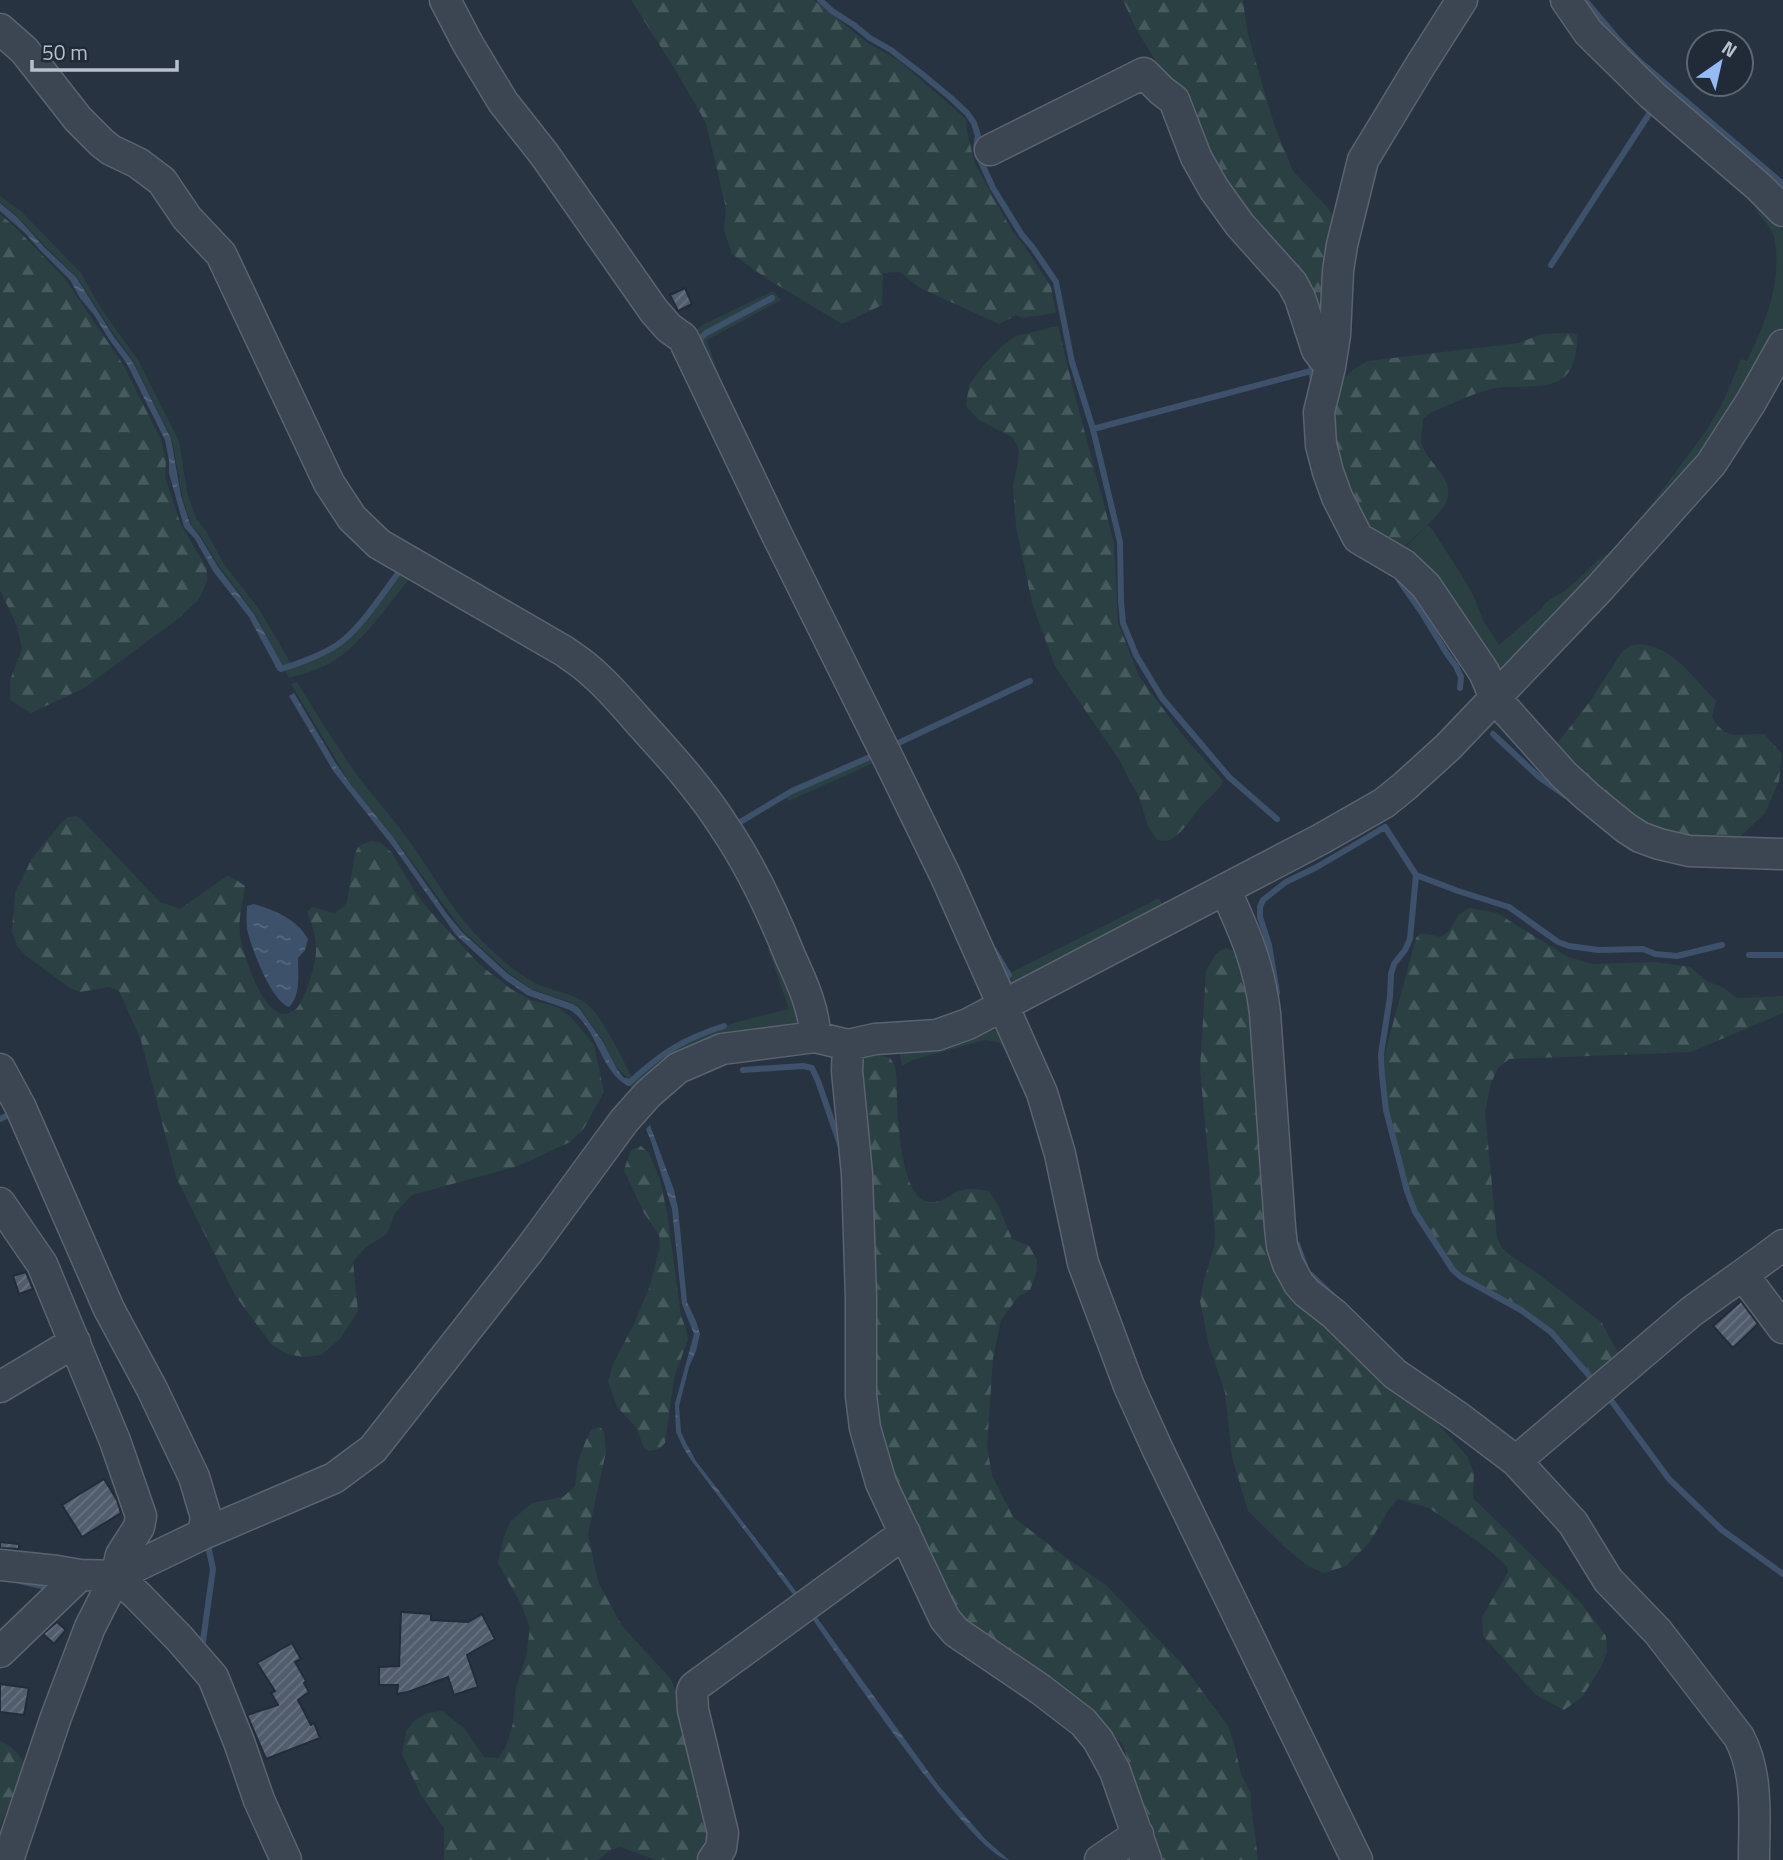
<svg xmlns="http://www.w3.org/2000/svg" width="1783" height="1860" font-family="'Titillium Web',sans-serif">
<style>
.green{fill:#2a4043}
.forest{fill:url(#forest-firs)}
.water{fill:url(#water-ripples)}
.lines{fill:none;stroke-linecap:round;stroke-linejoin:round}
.stream{stroke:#3e516a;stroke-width:6}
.building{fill:url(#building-hatch);stroke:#232c39;stroke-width:2}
.minor-casing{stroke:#5a636f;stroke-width:33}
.minor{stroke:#3c4552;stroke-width:30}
</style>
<defs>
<pattern id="forest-firs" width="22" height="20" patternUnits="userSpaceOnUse" patternTransform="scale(1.75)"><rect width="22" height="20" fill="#2a4043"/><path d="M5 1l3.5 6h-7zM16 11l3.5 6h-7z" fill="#475a5d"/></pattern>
<pattern id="water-ripples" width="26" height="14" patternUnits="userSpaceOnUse" patternTransform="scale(1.75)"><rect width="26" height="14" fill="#3e516a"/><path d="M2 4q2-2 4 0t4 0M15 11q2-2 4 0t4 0" fill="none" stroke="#58687e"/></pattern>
<pattern id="building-hatch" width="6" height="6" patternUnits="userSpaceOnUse" patternTransform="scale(1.75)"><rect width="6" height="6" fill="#515c6d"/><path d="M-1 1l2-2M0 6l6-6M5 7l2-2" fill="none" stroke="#687281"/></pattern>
</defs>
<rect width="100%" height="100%" fill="#283342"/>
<path class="green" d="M0 196 22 212 81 273 102 310 138 360 179 441 187 492 196 518 206 531 224 564 259 609 293 667C312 662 331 653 347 641L407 566 410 578C388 605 364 641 335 660 322 669 305 673 289 678L255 614 219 566 200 535 191 524 182 496 179 478 180 477 178 472 172 440 134 362 115 336 76 276 45 246 18 217 0 202Z
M1762 203 1783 231V328L1743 399 1716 439 1649 519 1644 514 1706 431 1724 400 1741 359 1747 361C1766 321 1783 281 1774 236 1770 227 1762 218 1755 209Z
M773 291 781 300 707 340 732 415 694 333 702 325Z
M1428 525 1432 529 1463 577 1474 597 1484 622 1499 645 1541 609C1547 598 1559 596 1568 588 1583 576 1595 559 1612 551L1615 553 1496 682 1396 556Z
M297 682C318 716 339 751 364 784 377 801 392 817 404 834 429 866 451 910 479 938 496 955 515 973 537 984 553 991 572 993 587 1004 604 1018 622 1060 634 1080 649 1070 662 1057 677 1048 711 1027 751 1018 789 1009L768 949 780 942 807 1021 634 1094 630 1085 632 1082 618 1069 611 1058 604 1042 580 1008 573 1003 531 989 509 973 463 931 398 843 351 785 291 684Z
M879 750 878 761 789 801 782 795Z
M1159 898 1165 910 1017 986 1000 981 972 909 1010 973Z
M986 1028 1005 1034 1035 1111 1010 1057 1000 1043 985 1040 913 1060 902 1066 899 1049Z"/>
<path class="forest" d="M631 0H814L869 44 898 60 966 119 967 132 975 164 1012 231 1025 247 1051 287 1056 313 1022 318 1017 315 999 324 920 288 900 272 883 273 882 305 842 324 769 280 732 254 724 230 726 208 706 123 676 71Z
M1123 0H1243L1247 31 1265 94 1275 127 1293 171 1328 208 1338 224 1332 339 1242 222 1176 93 1136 29Z
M0 214 14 226 66 280 124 366 161 440 166 461 165 477 181 525 207 569V581L199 599 179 618 84 688 31 713 10 700V680L22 649 17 626 0 590Z
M1058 326 1073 388 1114 543 1118 623 1139 676 1180 732 1223 781C1218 792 1208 798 1200 807 1192 817 1184 831 1173 838 1168 842 1163 841 1157 840L1148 826 1139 797 1120 761 1055 666 1032 603 1016 526 1013 486 1018 462 1019 449 1012 437 979 420 966 406 969 385 983 366 1001 347 1016 336Z
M1572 333 1577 335C1578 343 1576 350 1575 357 1566 398 1521 382 1491 389 1473 393 1447 406 1430 413L1423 419C1423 426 1421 434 1421 441 1425 463 1459 480 1445 504 1437 519 1408 542 1395 555L1374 544 1334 475 1330 391 1354 369 1368 361 1519 343 1542 334Z
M1638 644C1672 645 1693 678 1716 701L1712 717C1728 743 1738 733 1764 734L1782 754 1779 781 1765 813 1740 837 1720 840 1677 836 1647 827 1553 749 1591 700 1622 652 1630 646Z
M77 816 82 820 160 902 180 909 227 876 235 879 245 886C243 901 238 919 240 934 242 952 263 1017 286 1014 288 1014 295 1010 296 1009 305 1001 317 961 316 949 316 936 312 924 307 912L312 907 334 913 343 907 347 902 355 854 358 847 363 844 371 841 381 843 392 853 415 892 429 910 479 964 511 989 531 1000 557 1007 571 1017 594 1045 604 1092 584 1128 570 1142 518 1166 412 1195 395 1213 387 1234 366 1247 353 1262 358 1311 340 1339 321 1355 304 1357 287 1354 272 1345 235 1295 176 1177 141 1040 119 991 109 987 80 992 70 988 25 955 17 946 12 932 15 893 32 858 62 822 68 817Z
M1469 908 1497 913 1568 957 1593 964 1655 962 1690 967 1707 981 1724 988 1737 998 1783 996V1013L1691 1052 1509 1059 1498 1068 1491 1083 1485 1112 1497 1238 1502 1248 1514 1258 1537 1273 1602 1323 1618 1353 1617 1359 1599 1378 1592 1374 1553 1330 1522 1308 1478 1284 1455 1269 1417 1211 1409 1191 1397 1147 1389 1109 1385 1076V1053L1416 938 1421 933 1441 937 1449 931 1459 914Z
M1227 948 1239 954 1247 966 1267 1218 1376 1371 1439 1425 1467 1456 1474 1473 1473 1498 1581 1603 1606 1636 1607 1652 1600 1669 1582 1697 1564 1710 1536 1695 1483 1636 1482 1617 1508 1572 1507 1566 1483 1545 1429 1508 1398 1499 1389 1509 1370 1542 1346 1566 1324 1573 1308 1566 1288 1550 1248 1511 1232 1457 1225 1392 1209 1345 1200 1301 1204 1280 1214 1247 1215 1232 1200 1069 1206 971 1215 955 1221 950Z
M875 1053 890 1058C899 1068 896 1085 897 1099 898 1122 901 1196 928 1202 940 1205 951 1193 963 1190 970 1187 981 1190 989 1191L998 1205 1012 1239 1029 1246 1037 1260V1271L1030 1290 1018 1297 1001 1320 993 1358 987 1447 992 1475 1013 1517 1064 1556 1107 1586 1182 1664 1228 1726 1234 1743 1241 1774 1251 1793V1805L1258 1860H1160L1151 1821 1138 1791 1123 1745 1085 1710 960 1621 889 1472 872 1406 873 1183 869 1162 860 1058Z
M641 1146 649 1153 660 1180 667 1213 681 1316 686 1329 688 1339 674 1378 665 1443 659 1449 649 1451 644 1448 636 1427 617 1407 608 1381 614 1362 633 1326 650 1286 660 1246 659 1235 644 1213 624 1170 631 1150Z
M600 1427 604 1432 606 1452 588 1534 598 1582 622 1626 670 1678 680 1699 712 1820 706 1839 696 1860H656L621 1847 610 1850 598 1860H444V1828L421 1795 402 1754 406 1732 413 1722 427 1713 442 1711 464 1728 484 1757 498 1758 506 1747 513 1723 516 1688 526 1657 530 1628 521 1604 498 1563 503 1539 511 1521 532 1503 563 1497 575 1486 578 1462 586 1440 591 1430Z
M0 1741C12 1746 18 1753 25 1764L0 1827Z"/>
<path class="water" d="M0 203 18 218 44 247 76 277 114 337 133 362 171 439 181 496 190 524 200 537 218 567 254 614 284 668 278 671 249 617 213 571 195 539 184 527 169 473V460L165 440 127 364 109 339 94 315 80 298 70 280 39 249 25 233 0 211Z
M294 693 335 762 351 785 393 837 447 914 462 932 508 974 532 990 573 1004 579 1008 603 1042 617 1069 623 1077 631 1082 628 1086C599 1070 598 1028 570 1010L527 995 504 979 456 935 395 849 334 772 289 696Z
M254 904C274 910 297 919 308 939L305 950 298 958C298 974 301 995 289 1007 271 1001 251 947 247 929 246 921 247 914 247 906Z
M650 1125 674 1190 678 1208 687 1302 696 1321 700 1334 696 1351 689 1367 679 1406 681 1432 686 1443 696 1461 799 1595 795 1597 691 1460 684 1449 676 1432 675 1404 694 1334 682 1304 672 1209 651 1141 646 1129Z
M813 1612 938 1785 986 1840 1009 1860C976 1860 835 1651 809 1614Z"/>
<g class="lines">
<path class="stream" d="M820 0 832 11 854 25 870 38 891 50 922 74 951 98 967 113 974 123 978 136 976 148 978 155 993 188 1022 235 1033 248 1056 282 1072 362 1093 429 1120 542 1121 601 1123 623 1136 655 1162 698 1229 777 1277 819
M1585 0 1617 38 1638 60 1783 184
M1551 265 1651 111
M700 347 701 338 706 333 772 298
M1311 360 1313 384
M1093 429 1311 371
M1399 580 1422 613 1447 654 1456 666 1461 677 1460 688
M278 665 281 669C300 663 320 656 337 645 361 629 384 591 402 568
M1493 734 1539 777 1566 796
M892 746 1030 681
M737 824 792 791 877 754
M1416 875 1410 939 1405 950 1394 964 1391 974 1390 997 1381 1054 1382 1075 1386 1110 1407 1191 1415 1212 1453 1270 1461 1277 1521 1310 1551 1332 1593 1380
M994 950 1009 975
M1749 955H1783
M1277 993 1269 945 1260 917V907L1263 900 1286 882 1317 867 1385 827 1416 875 1458 891 1509 907 1558 942 1569 946 1598 950 1643 949 1655 954 1677 956 1722 945
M743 1070 803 1066 812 1068 818 1081 841 1147
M626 1081 629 1083C660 1054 683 1039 724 1026
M0 1119 10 1114
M1297 1244 1305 1266
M1311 1275 1336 1299
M1614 1395 1610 1399 1669 1479 1722 1530 1783 1574
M20 1581 46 1587
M202 1648 213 1569 208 1546"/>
</g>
<path class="building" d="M685 288 692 304 678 311 670 295Z
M26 1272 33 1289 19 1294 13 1276Z
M1741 1301 1758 1324 1733 1348 1713 1326Z
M104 1479 117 1500 121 1513 82 1537 62 1505Z
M0 1542 19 1544V1549L0 1548Z
M401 1612 431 1614V1620L468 1622 482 1614 495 1639 467 1655 478 1687 454 1695 448 1677 408 1692 397 1694 398 1685H379V1667L399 1666Z
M57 1622 66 1630 54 1644 43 1634Z
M292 1643 301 1659 295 1662 306 1681 304 1683 309 1692 298 1700 311 1725 314 1723 320 1738 266 1759 247 1715 278 1705 271 1693 275 1691 257 1663Z
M0 1684 29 1688 24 1715 0 1712Z"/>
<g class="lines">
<defs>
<path id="minor" d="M445 0 468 44 503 102 544 154 654 311 669 328 683 338 779 539 889 760 946 877 1042 1093 1060 1154 1083 1263 1129 1386 1157 1448 1357 1860
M1462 0 1420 66 1363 160 1342 245 1338 271 1335 335 1330 367 1319 412 1321 445 1328 472 1337 497 1358 538 1404 565 1426 586 1484 672 1495 698 1564 775 1588 797 1626 828 1640 837 1659 844 1689 851 1783 854
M1566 0 1588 32 1652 95 1759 187 1783 211
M0 29 24 50 78 119 102 143 111 150 138 163 162 181 187 218 221 254 329 483 352 518 379 544 564 651C574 658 585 665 594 674 611 689 626 707 641 724 671 757 701 790 725 828 752 868 772 911 790 956 801 980 815 1010 815 1037
M990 150 1144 73 1162 91 1174 100 1196 157 1214 189 1240 225 1292 283 1300 298 1317 350 1330 367
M1225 889C1245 933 1259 964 1265 1013L1280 1227 1282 1246 1288 1264 1299 1284 1307 1293 1334 1314 1395 1374 1458 1417 1516 1461 1573 1523 1608 1580 1658 1632 1739 1737C1759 1774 1754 1819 1754 1860
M848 1045 847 1071 857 1174 861 1299V1396L865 1428 881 1483 940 1609 945 1619 956 1632 1040 1689 1083 1722 1098 1740 1115 1771 1146 1860
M0 1069 20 1106 109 1309 152 1389 194 1477 206 1517 203 1534
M0 1203 42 1264 115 1441 141 1516 139 1527 121 1555 116 1576 90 1627 56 1717 8 1860
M1744 1276 1783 1328
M0 1387 75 1342
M1516 1461 1691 1312C1722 1289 1753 1268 1783 1245
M0 1565 57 1571 80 1575
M116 1576 138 1596 180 1639 213 1677 239 1742 259 1800 286 1860
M0 1652 80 1575 116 1576 203 1534 334 1478 373 1449 530 1249 624 1121 648 1094 678 1068 722 1049 815 1037 848 1045 875 1039 937 1035 968 1024 1002 1006 1321 839 1384 803 1405 786 1448 747 1599 589 1711 464 1751 402 1783 345
M713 1860 721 1848 723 1833 693 1710 692 1692 694 1687 905 1533
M1100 1860 1138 1834"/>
</defs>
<use href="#minor" class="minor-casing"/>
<use href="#minor" class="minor"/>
</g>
<g transform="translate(1720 63) rotate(34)"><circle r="33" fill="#212a37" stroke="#5e6673" stroke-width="2"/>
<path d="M0-5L12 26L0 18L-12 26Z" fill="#95baf5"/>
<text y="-10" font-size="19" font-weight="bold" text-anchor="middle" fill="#b9c0cc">N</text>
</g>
<path d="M32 60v10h145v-10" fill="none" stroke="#b9c0cc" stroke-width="3.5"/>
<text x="42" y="60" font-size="21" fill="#b9c0cc" stroke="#212a37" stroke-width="5" paint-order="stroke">50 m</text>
</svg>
